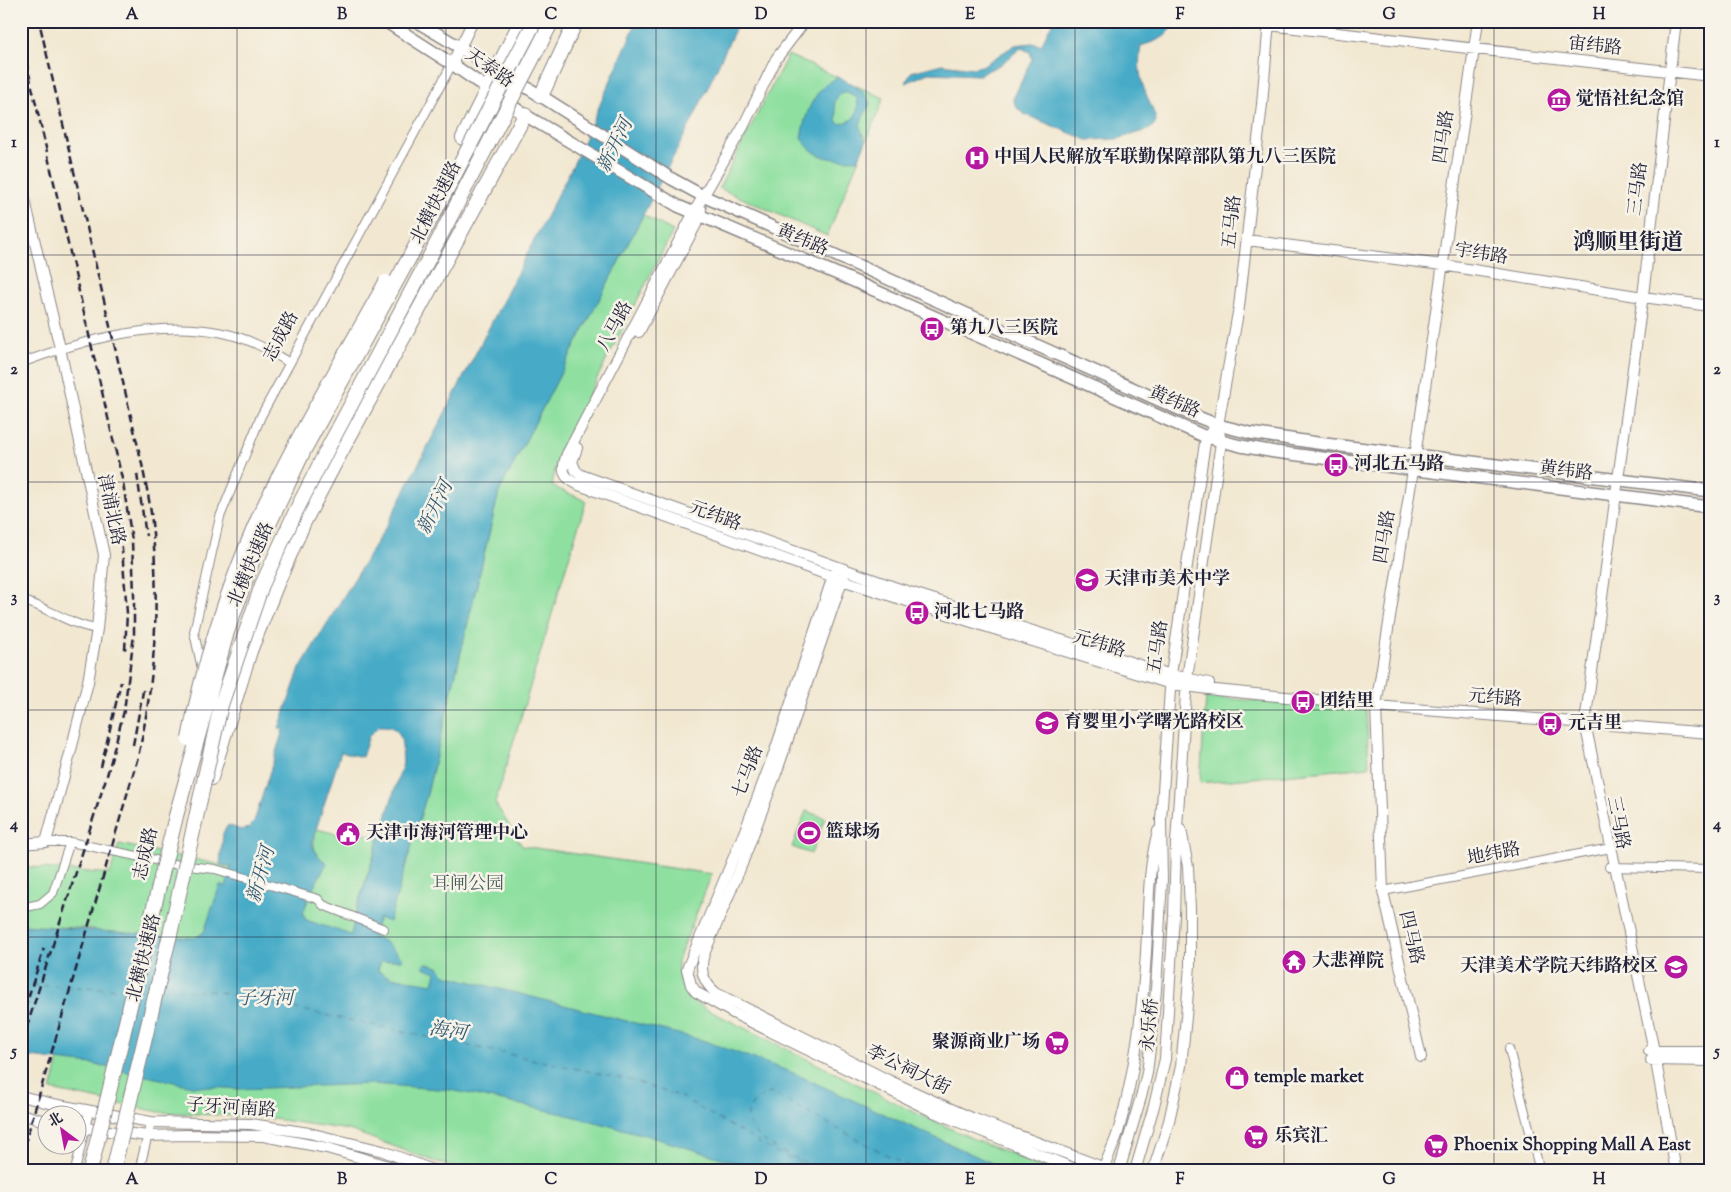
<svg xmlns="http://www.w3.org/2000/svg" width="1731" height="1192" font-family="'Sorts Mill Goudy','Noto Serif SC',serif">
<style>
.green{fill:#8fe0a0;stroke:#58816e}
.water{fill:#47abc7;stroke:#346681;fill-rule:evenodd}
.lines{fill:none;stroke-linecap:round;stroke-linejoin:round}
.ferry{stroke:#315973;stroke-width:1;stroke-dasharray:6 5;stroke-linecap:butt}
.street-casing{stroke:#8a8586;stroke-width:10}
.secondary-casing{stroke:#8a8586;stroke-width:12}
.primary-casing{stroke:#8a8586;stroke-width:14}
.highway-casing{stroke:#8a8586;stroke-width:16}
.street{stroke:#fff;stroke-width:8}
.secondary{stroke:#fff;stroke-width:10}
.primary{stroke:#fff;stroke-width:11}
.highway{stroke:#fff;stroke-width:14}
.rail{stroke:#22223b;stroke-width:2.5;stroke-dasharray:8 4;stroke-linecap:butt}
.highway-bridge-casing{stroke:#8a8586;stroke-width:16;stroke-linecap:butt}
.highway-bridge{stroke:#fff;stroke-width:14}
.grid{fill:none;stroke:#22223b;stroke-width:1;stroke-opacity:0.55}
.labels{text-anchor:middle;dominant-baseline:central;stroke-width:5;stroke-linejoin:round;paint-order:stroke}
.street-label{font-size:18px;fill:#22223b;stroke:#f7f3e8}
.poi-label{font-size:18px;font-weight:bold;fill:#22223b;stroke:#f7f3e8;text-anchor:start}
.park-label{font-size:18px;fill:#435b59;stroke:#f7f3e8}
.water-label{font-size:19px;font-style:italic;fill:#315973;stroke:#f7f3e8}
.district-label{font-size:22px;font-weight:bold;fill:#22223b;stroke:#f7f3e8}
.neatline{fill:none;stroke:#22223b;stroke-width:2}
.grid-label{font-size:16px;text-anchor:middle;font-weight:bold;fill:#22223b}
</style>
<rect width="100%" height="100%" fill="#f7f3e8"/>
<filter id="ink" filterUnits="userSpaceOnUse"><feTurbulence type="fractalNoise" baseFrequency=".02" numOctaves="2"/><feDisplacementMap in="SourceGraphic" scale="10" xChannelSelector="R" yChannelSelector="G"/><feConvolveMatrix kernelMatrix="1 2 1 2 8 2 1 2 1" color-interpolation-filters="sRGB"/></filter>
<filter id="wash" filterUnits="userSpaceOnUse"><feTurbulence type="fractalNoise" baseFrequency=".0096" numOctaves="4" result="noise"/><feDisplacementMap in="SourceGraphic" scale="20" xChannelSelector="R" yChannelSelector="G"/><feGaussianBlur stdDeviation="1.12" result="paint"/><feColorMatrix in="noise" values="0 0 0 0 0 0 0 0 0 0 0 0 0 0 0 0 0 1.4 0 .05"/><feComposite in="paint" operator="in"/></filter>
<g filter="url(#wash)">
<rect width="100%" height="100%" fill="#f2e8d1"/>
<path class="green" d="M788 55 884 98 827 236 719 188Z
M643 215 673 231 558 454 552 486 586 501 495 803 522 846 712 874 678 960V972L680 981 690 999 708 1010 914 1112 985 1144 1059 1171H472L445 1165 349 1130 260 1117 159 1112 51 1090 95 929 21 925V866L110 874 119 844 213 863 311 892 319 857C312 847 313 841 317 829L341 835 346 827 379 839 356 910 427 794 499 492Z
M1206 697 1366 709 1369 767 1200 783Z
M806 811 825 818 811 854 792 847Z"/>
<path class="water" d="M637 21H739L693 119 499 492 427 794 389 922 379 918 372 936 384 941 402 958V960C394 959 387 962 381 961L378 971 390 977 433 984 436 972 423 967 425 963 439 967 445 975 702 1040 791 1072 1009 1171H753L734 1162 645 1135 564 1114 451 1090 372 1084 240 1089 192 1086 92 1064 21 1056V925L195 938 204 932 220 885 226 887 231 867 220 864 223 833 228 825 241 830 249 828 254 822 283 730 279 728 300 668 387 525 574 163ZM379 726C406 725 401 744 403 763L355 915 351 935 306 920 303 913 311 892 327 863C318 857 315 853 312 842L341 752 362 757 369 736Z
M1053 21H1174C1171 38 1155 41 1141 46 1136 77 1144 88 1155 116L1156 123 1150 129 1118 139 1087 140 1024 114 1016 107 1013 99 1032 59 1030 52 1021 48 1001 64 979 75 928 73 906 83 911 72 942 64 973 68 982 66 1015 45 1032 43 1041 45Z
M838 77C851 83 865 89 870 104 861 123 856 122 866 141L858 160C833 159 815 161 801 137 806 112 814 88 838 77ZM842 92H847L857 97C859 114 856 121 839 124L836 120C838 107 829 103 842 92Z"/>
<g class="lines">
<path class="ferry" d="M21 985 127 989
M141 989H150
M164 990 213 991 629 1080 679 1096 775 1152 820 1171
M827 1171C806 1162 735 1140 750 1108 755 1099 761 1095 771 1093L917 1171"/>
</g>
</g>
<g filter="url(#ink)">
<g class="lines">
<defs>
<path id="street" d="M21 363C90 337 186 311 256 344 268 349 279 357 290 363
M21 600C47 607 70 625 97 629
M202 669 194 632 220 517 261 416 452 64
M46 842H70L179 865 215 869 318 899 323 905 384 929
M1609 867 1710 869
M1383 891 1611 848
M21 908 40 904 53 893 70 842
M1509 1049 1540 1171
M75 1171 89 1111
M139 1171 151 1122"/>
<path id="secondary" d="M805 21 776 59 743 127 693 214 567 454C561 471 562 477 579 485L842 580 978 624 1171 684 1216 690 1376 706 1710 733
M1676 21 1644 287 1585 723 1654 1051 1676 1171
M1269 25 1710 76
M452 64 473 21
M21 184 60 348 104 555 97 629 88 682 70 754 46 842 21 844
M1247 240 1442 265 1643 297 1710 306
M639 332 700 217 701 209
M577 448 572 462 576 471 581 475 894 587 1171 675 1209 683
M835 570 775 751 746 828 687 969 691 985 696 992 733 1013 934 1112 1080 1171
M844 575 778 768 742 864 704 954C699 970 703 982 716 993L888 1080 940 1104 972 1118 1113 1171
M1649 1051H1710
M1421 1057 1383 891 1376 706 1413 470 1478 21
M1651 1060 1710 1061
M21 1096 53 1104 151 1122 251 1124 309 1133 383 1151 435 1171
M21 1114 48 1122
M78 1127 148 1136 186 1135 263 1136 327 1148 406 1171
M1103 1171C1107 1158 1114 1145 1118 1132 1134 1078 1141 1023 1145 967 1149 921 1146 876 1158 831
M1119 1171 1141 1097 1147 1073 1151 1040 1156 990 1162 880 1161 820 1171 675 1202 462 1206 437 1218 425 1239 307 1262 104 1269 21
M1135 1171 1154 1106 1165 1059 1174 916 1176 842 1187 679 1221 442 1218 425
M1153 1171 1169 1121 1181 1066 1186 1017 1190 965V909L1188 867 1181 829"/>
<path id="primary" d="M385 21 452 64 525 115 678 206 849 279 1206 437 1241 446 1275 452 1710 507
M416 21 541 96 672 179 703 196 1188 413 1218 425 1250 433 1317 443 1710 491"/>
<path id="highway" d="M541 96 576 21
M463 138 521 21
M211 778 250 651 276 586 304 522 336 461 525 115"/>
</defs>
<use href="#street" class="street-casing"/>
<use href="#secondary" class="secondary-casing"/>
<use href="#primary" class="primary-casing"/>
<use href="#highway" class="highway-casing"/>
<use href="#street" class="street"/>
<use href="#secondary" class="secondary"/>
<use href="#primary" class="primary"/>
<use href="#highway" class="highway"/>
<path class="rail" d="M21 39 123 483 132 541 134 594V635L124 711 108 772 21 1045
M137 474 146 536
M118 498 127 613 125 650
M133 745 144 686
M101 767 121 682
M21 1020 44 948
M21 1157 138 757C156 677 160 595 151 513 149 497 145 481 142 464L39 21"/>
<defs>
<path id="highway-bridge" d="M189 739C203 664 227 590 258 519 265 503 274 487 281 472 314 407 351 345 386 282
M90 1171 176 816 227 632 255 554 304 450 454 176 535 21
M113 1171 171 930 221 705 262 585 296 511 327 450 429 258 552 21"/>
</defs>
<use href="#highway-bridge" class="highway-bridge-casing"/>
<use href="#highway-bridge" class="highway-bridge"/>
</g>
</g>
<path class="grid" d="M237 21V1171M446 21V1171M656 21V1171M866 21V1171M1075 21V1171M1284 21V1171M1494 21V1171M21 255H1710M21 482H1710M21 710H1710M21 937H1710"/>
<defs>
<symbol id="museum-disc" viewBox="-11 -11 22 22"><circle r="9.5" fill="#b5179e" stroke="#f7f3e8"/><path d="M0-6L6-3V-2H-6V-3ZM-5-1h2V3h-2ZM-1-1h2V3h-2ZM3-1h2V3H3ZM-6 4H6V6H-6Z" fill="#fff"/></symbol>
<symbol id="hospital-disc" viewBox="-11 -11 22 22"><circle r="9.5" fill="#b5179e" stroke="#f7f3e8"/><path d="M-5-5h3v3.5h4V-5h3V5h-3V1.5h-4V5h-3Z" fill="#fff"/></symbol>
<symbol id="bus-disc" viewBox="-11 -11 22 22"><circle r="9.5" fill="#b5179e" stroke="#f7f3e8"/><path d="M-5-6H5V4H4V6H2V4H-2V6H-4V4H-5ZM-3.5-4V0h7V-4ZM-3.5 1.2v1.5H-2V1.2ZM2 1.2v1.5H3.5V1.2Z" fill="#fff"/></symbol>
<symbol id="school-disc" viewBox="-11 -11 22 22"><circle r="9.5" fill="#b5179e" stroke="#f7f3e8"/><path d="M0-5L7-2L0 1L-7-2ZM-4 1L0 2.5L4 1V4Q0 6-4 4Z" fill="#fff"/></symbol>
<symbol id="stadium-disc" viewBox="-11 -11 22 22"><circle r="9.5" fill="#b5179e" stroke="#f7f3e8"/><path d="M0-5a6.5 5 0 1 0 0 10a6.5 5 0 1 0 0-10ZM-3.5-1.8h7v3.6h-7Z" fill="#fff"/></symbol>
<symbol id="civic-disc" viewBox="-11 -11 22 22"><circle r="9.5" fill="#b5179e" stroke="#f7f3e8"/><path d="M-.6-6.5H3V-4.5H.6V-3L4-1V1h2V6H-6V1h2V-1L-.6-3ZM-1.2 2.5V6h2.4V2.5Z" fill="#fff"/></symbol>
<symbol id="temple-disc" viewBox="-11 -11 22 22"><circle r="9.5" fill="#b5179e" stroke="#f7f3e8"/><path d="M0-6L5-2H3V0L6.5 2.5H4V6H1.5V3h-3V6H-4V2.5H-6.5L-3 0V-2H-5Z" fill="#fff"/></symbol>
<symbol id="supermarket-disc" viewBox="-11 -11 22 22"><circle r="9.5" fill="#b5179e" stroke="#f7f3e8"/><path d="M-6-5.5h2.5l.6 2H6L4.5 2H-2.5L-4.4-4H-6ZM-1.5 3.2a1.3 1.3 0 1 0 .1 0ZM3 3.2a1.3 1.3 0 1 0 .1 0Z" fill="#fff"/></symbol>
<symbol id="shop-disc" viewBox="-11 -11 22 22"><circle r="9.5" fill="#b5179e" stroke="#f7f3e8"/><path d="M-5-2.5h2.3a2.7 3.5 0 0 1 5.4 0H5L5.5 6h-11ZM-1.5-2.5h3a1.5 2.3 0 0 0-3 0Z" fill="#fff"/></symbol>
</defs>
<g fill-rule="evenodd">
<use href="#museum-disc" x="1545" y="86" width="28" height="28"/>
<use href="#hospital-disc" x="963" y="144" width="28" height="28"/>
<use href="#bus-disc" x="918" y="315" width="28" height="28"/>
<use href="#bus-disc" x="1322" y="451" width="28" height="28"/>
<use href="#school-disc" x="1073" y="566" width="28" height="28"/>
<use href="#bus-disc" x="903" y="599" width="28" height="28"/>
<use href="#bus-disc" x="1289" y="688" width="28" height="28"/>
<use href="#school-disc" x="1033" y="709" width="28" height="28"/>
<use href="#bus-disc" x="1536" y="710" width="28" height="28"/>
<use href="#stadium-disc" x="795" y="819" width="28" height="28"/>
<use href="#civic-disc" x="334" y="820" width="28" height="28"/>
<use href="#temple-disc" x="1280" y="948" width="28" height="28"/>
<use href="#school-disc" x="1662" y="953" width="28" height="28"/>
<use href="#supermarket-disc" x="1043" y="1029" width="28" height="28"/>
<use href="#shop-disc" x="1223" y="1064" width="28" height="28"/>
<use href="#supermarket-disc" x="1242" y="1123" width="28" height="28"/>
<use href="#supermarket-disc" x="1422" y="1132" width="28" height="28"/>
</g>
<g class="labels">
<g class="street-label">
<text transform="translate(1595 47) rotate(6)">宙纬路</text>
<text transform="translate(489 69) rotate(35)">天泰路</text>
<text transform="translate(1445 137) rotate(-82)">四马路</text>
<text transform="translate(1639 189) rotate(-83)">三马路</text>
<text transform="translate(437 203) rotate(-63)">北横快速路</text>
<text transform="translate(1233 222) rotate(-84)">五马路</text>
<text transform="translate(802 241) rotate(23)">黄纬路</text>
<text transform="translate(1481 255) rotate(9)">宇纬路</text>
<text transform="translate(616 327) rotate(-62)">八马路</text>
<text transform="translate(282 337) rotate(-62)">志成路</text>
<text transform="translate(1174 403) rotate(24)">黄纬路</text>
<text transform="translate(1566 472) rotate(7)">黄纬路</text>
<text transform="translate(110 510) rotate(78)">津浦北路</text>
<text transform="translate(715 517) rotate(20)">元纬路</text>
<text transform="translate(1386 537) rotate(-81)">四马路</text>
<text transform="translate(252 565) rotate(-67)">北横快速路</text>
<text transform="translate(1099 645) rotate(17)">元纬路</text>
<text transform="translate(1159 647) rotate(-82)">五马路</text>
<text transform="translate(1495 699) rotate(5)">元纬路</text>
<text transform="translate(749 772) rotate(-69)">七马路</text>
<text transform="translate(1617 823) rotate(79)">三马路</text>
<text transform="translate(147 854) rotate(-77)">志成路</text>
<text transform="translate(1494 855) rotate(-11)">地纬路</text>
<text transform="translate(1410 938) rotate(77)">四马路</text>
<text transform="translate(145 958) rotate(-76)">北横快速路</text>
<text transform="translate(1151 1025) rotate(-85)">永乐桥</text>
<text transform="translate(908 1071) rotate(26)">李公祠大街</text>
<text transform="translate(231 1109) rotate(4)">子牙河南路</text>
</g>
<g class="poi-label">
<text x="1576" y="100">觉悟社纪念馆</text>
<text x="994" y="158">中国人民解放军联勤保障部队第九八三医院</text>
<text x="950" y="329">第九八三医院</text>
<text x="1354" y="465">河北五马路</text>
<text x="1104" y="580">天津市美术中学</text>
<text x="934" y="613">河北七马路</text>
<text x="1320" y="702">团结里</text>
<text x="1064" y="723">育婴里小学曙光路校区</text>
<text x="1568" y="724">元吉里</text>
<text x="826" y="833">篮球场</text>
<text x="366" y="834">天津市海河管理中心</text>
<text x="1312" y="962">大悲禅院</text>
<text x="1658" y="967" text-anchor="end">天津美术学院天纬路校区</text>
<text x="1040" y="1043" text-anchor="end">聚源商业广场</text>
<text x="1254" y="1078">temple market</text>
<text x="1274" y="1137">乐宾汇</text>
<text x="1454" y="1146">Phoenix Shopping Mall A East</text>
</g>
<g class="park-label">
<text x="468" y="885">耳闸公园</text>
</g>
<g class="water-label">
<text transform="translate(616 146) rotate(-64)">新开河</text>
<text transform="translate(436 508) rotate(-64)">新开河</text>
<text transform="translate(262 875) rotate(-74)">新开河</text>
<text x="265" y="999">子牙河</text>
<text transform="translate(448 1032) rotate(8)">海河</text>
</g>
<g class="district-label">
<text x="1628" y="244">鸿顺里街道</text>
</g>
</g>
<rect width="1731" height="1192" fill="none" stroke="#f7f3e8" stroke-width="55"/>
<g transform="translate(62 1130) rotate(328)"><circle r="24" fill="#f7f3e8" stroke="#a29fa3"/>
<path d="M0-4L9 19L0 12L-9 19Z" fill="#b5179e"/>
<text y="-8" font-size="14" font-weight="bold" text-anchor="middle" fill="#22223b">北</text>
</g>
<rect x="28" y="28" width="1676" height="1136" class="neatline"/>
<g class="grid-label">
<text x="132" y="19">A</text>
<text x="342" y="19">B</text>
<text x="551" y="19">C</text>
<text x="761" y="19">D</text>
<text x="970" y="19">E</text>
<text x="1180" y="19">F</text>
<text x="1389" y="19">G</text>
<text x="1599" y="19">H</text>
<text x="14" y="147">1</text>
<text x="1717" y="147">1</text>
<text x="14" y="374">2</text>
<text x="1717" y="374">2</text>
<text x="14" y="602">3</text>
<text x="1717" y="602">3</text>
<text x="14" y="829">4</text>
<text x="1717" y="829">4</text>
<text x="14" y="1056">5</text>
<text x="1717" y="1056">5</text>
<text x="132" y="1184">A</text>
<text x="342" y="1184">B</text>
<text x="551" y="1184">C</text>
<text x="761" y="1184">D</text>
<text x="970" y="1184">E</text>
<text x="1180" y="1184">F</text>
<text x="1389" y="1184">G</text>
<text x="1599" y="1184">H</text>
</g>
</svg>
